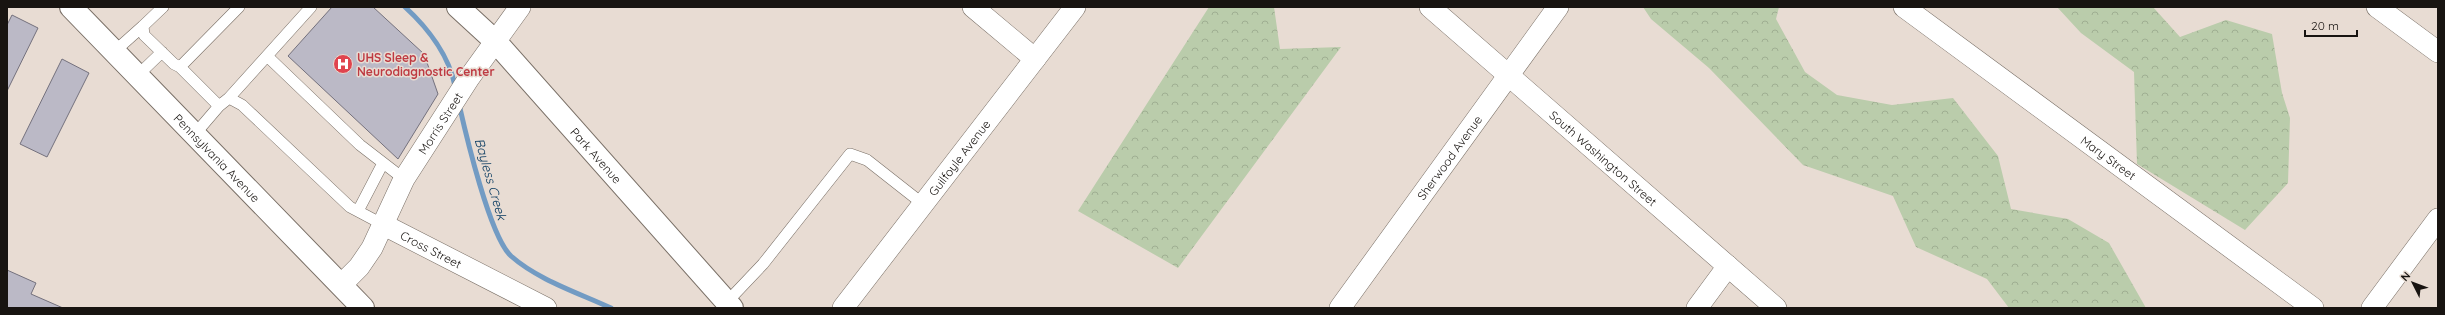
<svg xmlns="http://www.w3.org/2000/svg" width="2445" height="315" font-family="Quicksand,sans-serif">
<style>
.forest{fill:url(#forest-crowns)}
.lines{fill:none;stroke-linecap:round;stroke-linejoin:round}
.stream{stroke:#729bc3;stroke-width:5}
.building{fill:#bbb9c6;stroke:#74717d}
.service-casing{stroke:#796f66;stroke-width:12}
.minor-casing{stroke:#796f66;stroke-width:22}
.tertiary-casing{stroke:#796f66;stroke-width:24}
.service{stroke:#fff;stroke-width:11}
.minor{stroke:#fff;stroke-width:21}
.tertiary{stroke:#fff;stroke-width:22}
.labels{text-anchor:middle;dominant-baseline:central;stroke-width:3;stroke-linejoin:round;paint-order:stroke}
.health-label{font-size:12px;font-weight:bold;fill:#be3a42;stroke:#e8dcd3;text-anchor:start}
.street-label{font-size:12px;fill:#181411;stroke:#e8dcd3}
.water-label{font-size:13px;font-style:italic;fill:#083a60;stroke:#e8dcd3}
</style>
<defs>
<pattern id="forest-crowns" width="20" height="18" patternUnits="userSpaceOnUse"><rect width="20" height="18" fill="#baccab"/><path d="M2 6a3 3 0 1 1 6 0M12 15a3 3 0 1 1 6 0" fill="none" stroke="#9fae92"/></pattern>
</defs>
<rect width="100%" height="100%" fill="#e8dcd3"/>
<path class="forest" d="M1209 7H1274L1280 49 1341 47 1178 268 1078 211Z
M1643 7H1779L1776 19 1805 72 1837 95 1892 105 1953 98 1998 156 2011 209 2068 219 2109 243 2146 308H2009L1987 279 1916 247 1893 196 1803 165 1709 68 1651 19Z
M2057 7H2153L2180 37 2226 20 2272 34 2282 93 2290 118 2288 183 2245 230 2137 164 2134 72 2081 33Z"/>
<g class="lines">
<path class="stream" d="M405 7C428 28 449 56 455 86
M459 104C466 135 490 237 511 256 538 280 579 293 611 308"/>
</g>
<path class="building" d="M332 7H373L424 54 438 94 398 159 288 56Z
M12 15 38 28 7 91V25Z
M62 59 89 73 47 157 20 144Z
M7 270 36 283 31 294 63 308H7Z"/>
<g class="lines">
<defs>
<path id="service" d="M163 7 143 26 144 35 174 64 180 67 239 7
M115 51 143 26
M267 56 360 145 404 179
M180 67 219 106
M138 75 162 52
M229 98 311 7
M195 134 219 106 229 98 242 105 350 207 384 225
M358 211 383 163
M727 302 763 264 850 154 867 160 923 204"/>
<g id="minor">
<path d="M973 7 1035 59"/>
<path id="s1" d="M1430 7 1776 308"/>
<path id="s2" d="M1904 7 2313 308"/>
<path d="M2377 7 2438 52"/>
<path id="s3" d="M384 225 546 308"/>
<path id="s4" d="M341 285 359 267 372 248 404 179 469 78 520 7"/>
<path id="s5" d="M843 308 1075 7"/>
<path id="s6" d="M1340 308 1558 7"/>
<path d="M1697 308 1728 266"/>
<path d="M2372 308 2438 219"/>
</g>
<g id="tertiary">
<path id="s7" d="M71 7 363 308"/>
<path id="s8" d="M458 7 495 41 732 308"/>
</g>
</defs>
<use href="#service" class="service-casing"/>
<use href="#minor" class="minor-casing"/>
<use href="#tertiary" class="tertiary-casing"/>
<use href="#service" class="service"/>
<use href="#minor" class="minor"/>
<use href="#tertiary" class="tertiary"/>
</g>
<defs>
<symbol id="hospital-disc" viewBox="-11 -11 22 22"><circle r="9.5" fill="#e0444e" stroke="#e8dcd3"/><path d="M-5-5h3v3.5h4V-5h3V5h-3V1.5h-4V5h-3Z" fill="#fff"/></symbol>
</defs>
<g fill-rule="evenodd">
<use href="#hospital-disc" x="332" y="53" width="22" height="22"/>
</g>
<g class="labels">
<g class="health-label">
<text x="357" y="57">UHS Sleep &amp;<tspan x="357" dy="14">Neurodiagnostic Center</tspan></text>
</g>
<g class="street-label">
<text stroke="none"><textPath href="#s4" startOffset="191">Morris Street</textPath></text>
<text stroke="none"><textPath href="#s8" startOffset="203">Park Avenue</textPath></text>
<text stroke="none"><textPath href="#s7" startOffset="210">Pennsylvania Avenue</textPath></text>
<text stroke="none"><textPath href="#s1" startOffset="230">South Washington Street</textPath></text>
<text stroke="none"><textPath href="#s5" startOffset="190">Guilfoyle Avenue</textPath></text>
<text stroke="none"><textPath href="#s6" startOffset="186">Sherwood Avenue</textPath></text>
<text stroke="none"><textPath href="#s2" startOffset="254">Mary Street</textPath></text>
<text stroke="none"><textPath href="#s3" startOffset="53">Cross Street</textPath></text>
</g>
<g class="water-label">
<text transform="translate(491 179) rotate(74)">Bayless Creek</text>
</g>
</g>
<rect width="2445" height="315" fill="none" stroke="#181411" stroke-width="16"/>
<g transform="translate(2413 283) rotate(312)" stroke="#e8dcd3" stroke-width="3" paint-order="stroke">
<path d="M0-3L7 15L0 10L-7 15Z" fill="#181411"/>
<text y="-6" font-size="11" font-weight="bold" text-anchor="middle" fill="#181411">N</text>
</g>
<path d="M2305 30v6h52v-6" fill="none" stroke="#181411" stroke-width="2"/>
<text x="2311" y="30" font-size="12" fill="#181411" stroke="#e8dcd3" stroke-width="3" paint-order="stroke">20 m</text>
</svg>
